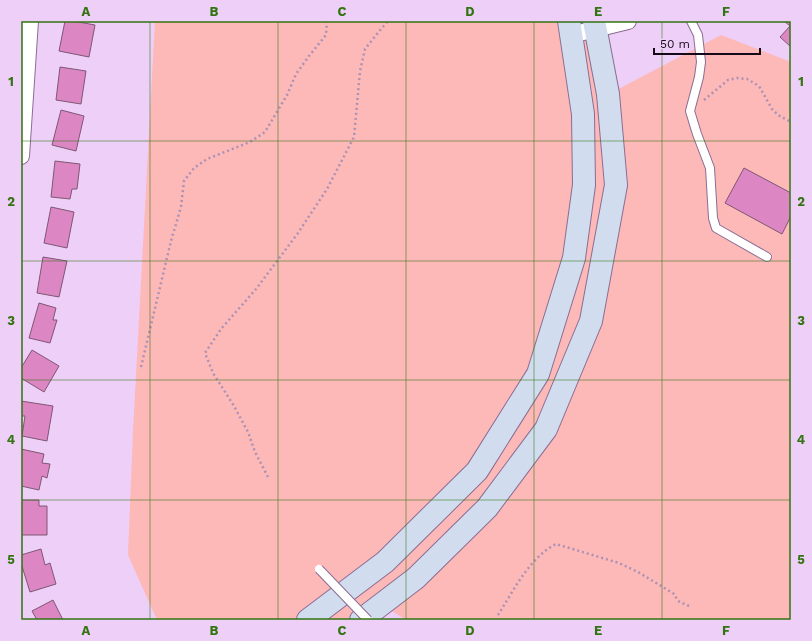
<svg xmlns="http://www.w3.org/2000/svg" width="812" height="641" font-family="'Work Sans',sans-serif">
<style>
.green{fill:#fdb8b8}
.building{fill:#dc86c4;stroke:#7e5773}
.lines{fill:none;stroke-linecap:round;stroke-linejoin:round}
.lane-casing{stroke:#8a6d93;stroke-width:10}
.street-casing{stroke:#8a6d93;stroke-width:18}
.secondary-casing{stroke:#8a6d93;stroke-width:24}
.path{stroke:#ab92b3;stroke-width:2.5;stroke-dasharray:2 3;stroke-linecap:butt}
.lane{stroke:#fff;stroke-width:8}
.street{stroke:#fff;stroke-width:16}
.secondary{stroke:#d1ddee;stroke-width:22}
.lane-bridge-casing{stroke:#8a6d93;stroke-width:10;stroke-linecap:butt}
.lane-bridge{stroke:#fff;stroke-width:8}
.grid{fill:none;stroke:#327410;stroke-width:1;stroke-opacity:0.55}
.neatline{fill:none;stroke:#327410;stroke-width:1.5}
.grid-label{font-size:13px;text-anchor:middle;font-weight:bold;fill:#327410}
</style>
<rect width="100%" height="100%" fill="#eecff8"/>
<path class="green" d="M155 21H593L609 94 721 35 791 62V620H406L378 602 349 620H157L128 555 133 431Z"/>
<path class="building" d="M65 21H73L95 25 89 57 59 51Z
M784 21H791V47L780 37 790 26Z
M60 67 86 71 81 104 56 100Z
M61 110 84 116 76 151 52 145Z
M55 161 80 164 77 189H72L70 199 51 197Z
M744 168 791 193V216L782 234 725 203Z
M51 207 74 212 67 248 44 243Z
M43 257 67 261 59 297 37 293Z
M39 303 56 308 53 320H57L50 343 29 338Z
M32 350 59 366 44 392 21 378V368Z
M21 401 53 406 47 441 22 436 25 416H21Z
M21 449 44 454 42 463 50 464 47 478 42 476 39 490 21 486Z
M21 500H39V506H47V535H21Z
M41 549 45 565 50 563 56 584 30 592 21 563V555Z
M53 600 63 620H37L32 611Z"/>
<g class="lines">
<defs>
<path id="lane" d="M691 21 698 35 701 62 699 77 690 111 697 134 710 168 713 218 716 228 767 257"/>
<path id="street" d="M571 35 628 21
M21 156 30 21"/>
<path id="secondary" d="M308 620 385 562 477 471 538 374 574 258 584 185 583 114 569 21
M361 620 416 578 487 508 546 429 591 321 616 185 608 94 594 21"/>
</defs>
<use href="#lane" class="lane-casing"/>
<use href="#street" class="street-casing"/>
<use href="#secondary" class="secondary-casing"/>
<path class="path" d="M704 100 728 80 737 78 747 79 759 86 772 109 778 115 791 122
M141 367 171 241 181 207 184 181 194 168 207 159 250 142 265 132 287 95 296 74 309 56 326 35 327 21
M268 477 255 452 248 432 234 406 213 373 205 353 221 329 256 289 298 233 327 189 354 137 360 71 365 49 381 29 388 21
M498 615C514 590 529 558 556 544L619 563 638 572 666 589 674 594 678 601 689 606"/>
<use href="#lane" class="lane"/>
<use href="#street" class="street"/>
<use href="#secondary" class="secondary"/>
<defs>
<path id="lane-bridge" d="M319 569 368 620"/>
</defs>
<use href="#lane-bridge" class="lane-bridge-casing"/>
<use href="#lane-bridge" class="lane-bridge"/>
</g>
<path class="grid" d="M150 21V620M278 21V620M406 21V620M534 21V620M662 21V620M21 141H791M21 261H791M21 380H791M21 500H791"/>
<rect width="812" height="641" fill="none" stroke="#eecff8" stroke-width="44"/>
<path d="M654 48v6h106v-6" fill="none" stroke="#150a18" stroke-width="2"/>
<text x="660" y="48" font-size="12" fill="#150a18" stroke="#eecff8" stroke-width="3" paint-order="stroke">50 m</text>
<rect x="22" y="22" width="768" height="597" class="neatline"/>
<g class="grid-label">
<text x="86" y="16">A</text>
<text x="214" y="16">B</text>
<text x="342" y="16">C</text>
<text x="470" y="16">D</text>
<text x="598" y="16">E</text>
<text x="726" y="16">F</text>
<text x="11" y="86">1</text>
<text x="801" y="86">1</text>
<text x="11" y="206">2</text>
<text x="801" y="206">2</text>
<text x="11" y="325">3</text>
<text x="801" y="325">3</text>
<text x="11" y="444">4</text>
<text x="801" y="444">4</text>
<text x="11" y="564">5</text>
<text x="801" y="564">5</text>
<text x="86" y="635">A</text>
<text x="214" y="635">B</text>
<text x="342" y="635">C</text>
<text x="470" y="635">D</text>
<text x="598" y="635">E</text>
<text x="726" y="635">F</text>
</g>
</svg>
